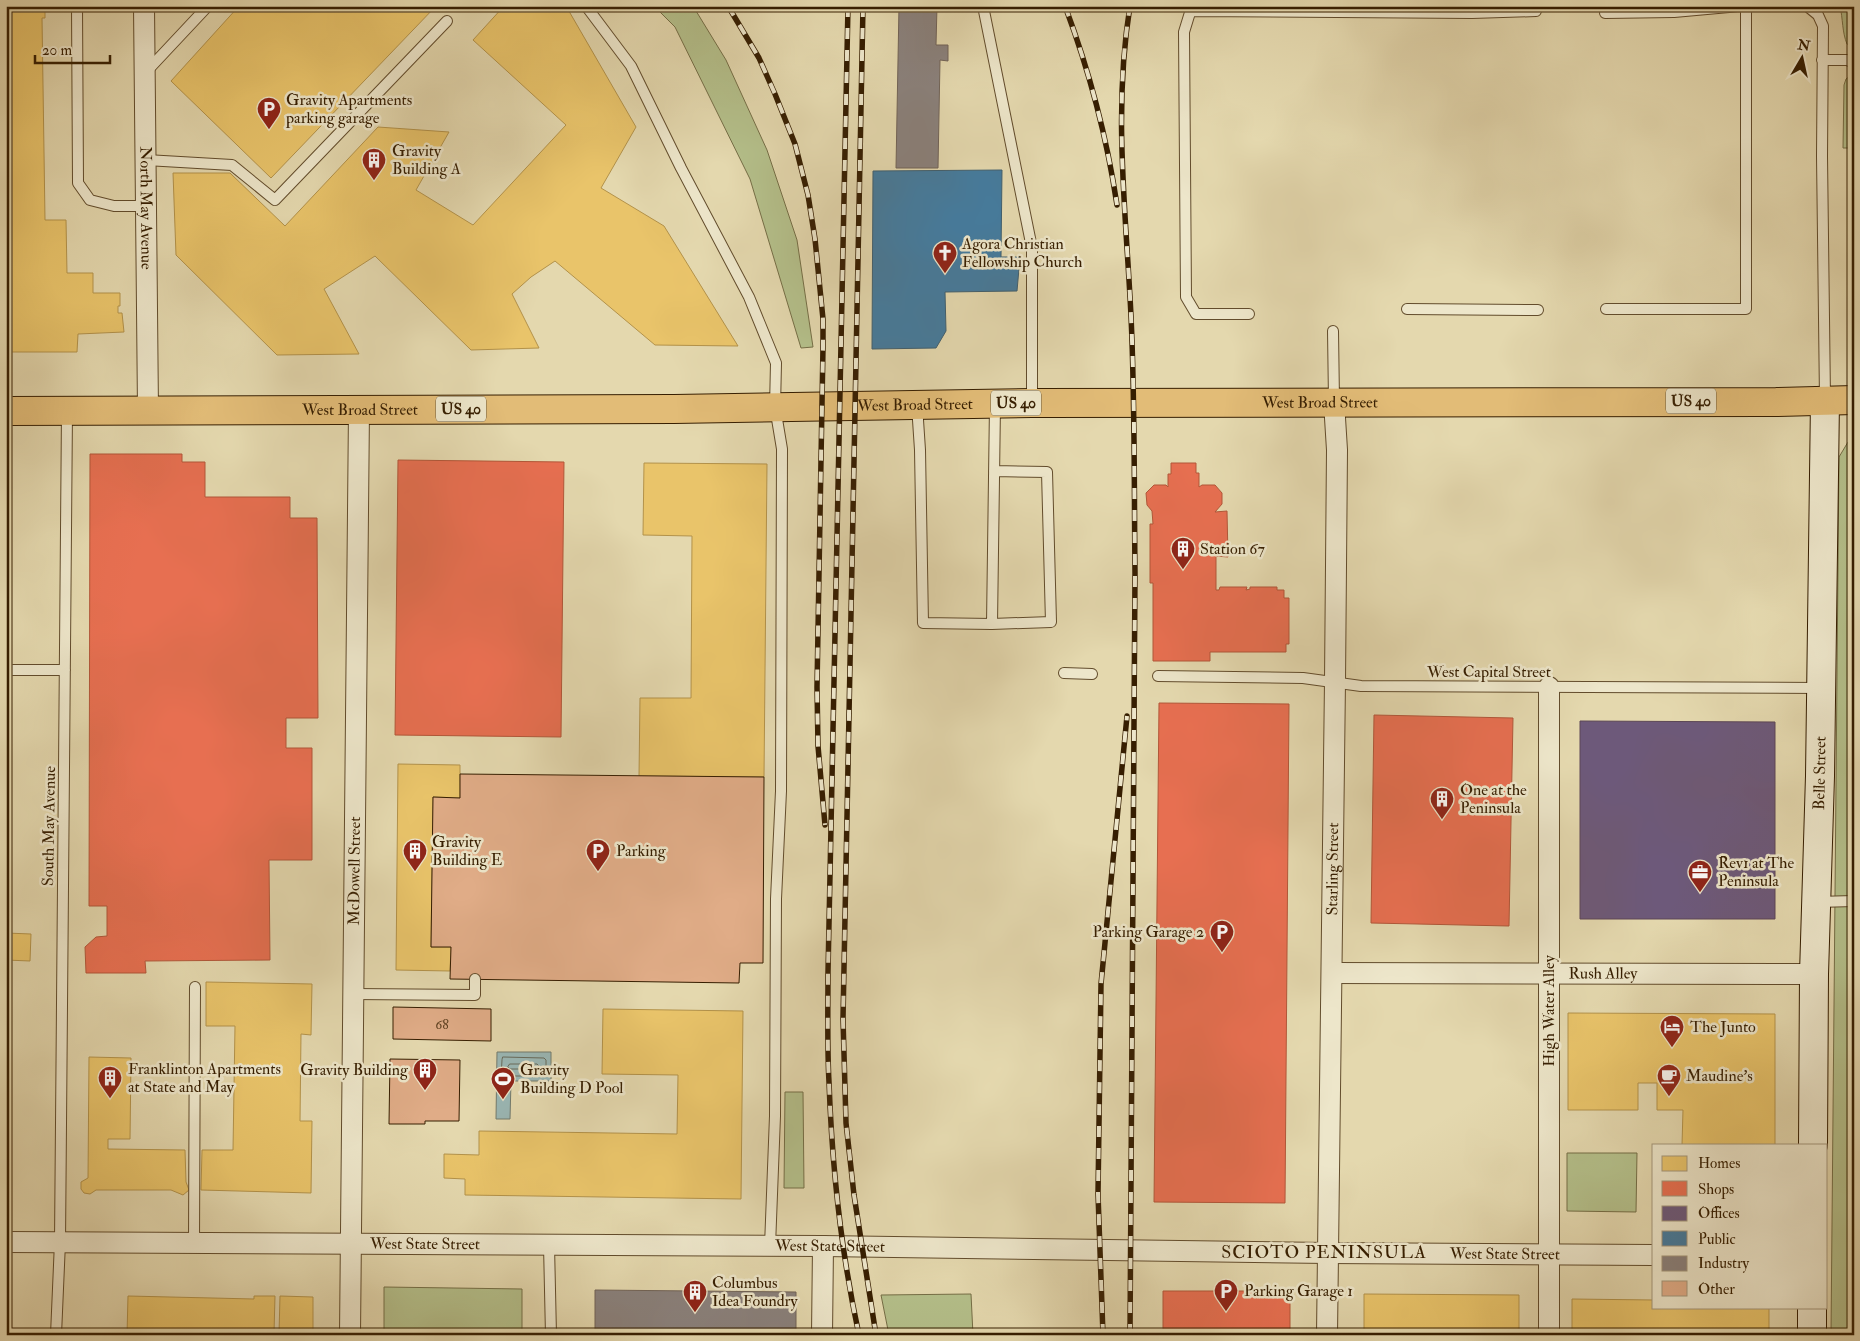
<svg xmlns="http://www.w3.org/2000/svg" width="1860" height="1341" font-family="'IM FELL Double Pica',serif">
<style>
.green{fill:#b4bf8a;stroke:#756e46}
.water{fill:#9ab7b5;stroke:#727a6d}
.homes{fill:#e9c46a;stroke:#b3924a}
.shops{fill:#e76f51;stroke:#b25739}
.offices{fill:#6d597a;stroke:#5c4756}
.public{fill:#457b9d;stroke:#405f6e}
.industry{fill:#8a817c;stroke:#716357}
.lines{fill:none;stroke-linecap:round;stroke-linejoin:round}
.shore{stroke:#686a5b;stroke-width:1}
.building{fill:#e0ac87;stroke:#361e01}
.lane-casing{stroke:#624c2c;stroke-width:12}
.street-casing{stroke:#624c2c;stroke-width:22}
.secondary-casing{stroke:#361e01;stroke-width:30}
.primary-casing{stroke:#361e01;stroke-width:30}
.lane{stroke:#ede6ca;stroke-width:10}
.street{stroke:#ede6ca;stroke-width:20}
.secondary{stroke:#ede6ca;stroke-width:28}
.primary{stroke:#e2bc77;stroke-width:28}
.rail-casing{stroke:#361e01;stroke-width:5.5}
.rail{stroke:#ede6ca;stroke-width:4;stroke-dasharray:11;stroke-linecap:butt}
.labels{text-anchor:middle;dominant-baseline:central;stroke-width:5;stroke-linejoin:round;paint-order:stroke}
.number-label{font-size:14px;fill:#604222}
.shield{fill:#ede6ca;stroke:#6d5a3d;stroke-width:1}
.shield-label{font-size:15px;font-weight:bold;fill:#361e01}
.poi-label{font-size:16px;fill:#361e01;stroke:#ede6ca;text-anchor:start}
.street-label{font-size:16px;fill:#361e01;stroke:#ede6ca}
.neighbourhood-label{font-size:18px;letter-spacing:1px;fill:#361e01;stroke:#ede6ca}
</style>
<rect width="100%" height="100%" fill="#e4d8ae"/>
<filter id="stains"><feTurbulence type="fractalNoise" baseFrequency=".004" numOctaves="4"/><feColorMatrix values="0 0 0 0 .2 0 0 0 0 .09 0 0 0 0 .02 0 0 0 .5 -.17"/></filter>
<radialGradient id="worn" r=".72"><stop offset=".6" stop-color="#630" stop-opacity="0"/><stop offset="1" stop-color="#630" stop-opacity=".3"/></radialGradient>
<path class="green" d="M654 6H693L726 60 767 150 797 240 813 347 801 348 750 179 675 27Z
M1840 6H1854V48L1847 44C1842 32 1843 19 1840 6Z
M1850 76H1854V148H1843L1844 85 1846 79Z
M1854 439V1335H1831L1839 457 1848 442Z
M785 1092H803L804 1188H784Z
M1567 1153H1637L1636 1212 1567 1211Z
M384 1287 522 1289V1335H384Z
M971 1294 973 1335H889L881 1295Z"/>
<path class="water" d="M497 1052H551V1081H511L510 1119H496Z"/>
<path class="homes" d="M6 6H45V18H42L45 220H66L67 273H93V293H120V306H118V313H122L124 332 78 334 77 352H6Z
M239 6H436L271 178 171 81Z
M504 6H566L636 127 601 188 664 226 738 346 655 345 555 261 531 277 512 294 539 348 471 350 375 256 324 289 359 354 277 355 176 255 173 173H230L285 226 378 127 449 132 416 190 473 225 566 125 473 40Z
M644 463 767 464 764 777 639 776 640 698H691L692 536 643 535Z
M398 764 460 765V798L433 797 431 947H451L450 971 396 970Z
M6 933 31 934 30 961 6 960Z
M206 982 312 984 311 1035 301 1034 300 1121H312L311 1193 201 1190 202 1150H233L235 1026H206Z
M603 1009 743 1011 741 1199 465 1195V1179L444 1178V1154L479 1155V1131L677 1134 678 1075 602 1074Z
M1568 1013 1775 1014V1145H1682L1683 1110H1657V1083H1638V1110H1568Z
M89 1057 131 1058 130 1139H108V1149L185 1150 186 1182 189 1190 183 1195 171 1190H96L90 1194 84 1193 81 1189V1182L88 1178Z
M1364 1294 1519 1295V1335H1364Z
M128 1296 254 1299V1296H275L274 1333 279 1334 280 1296 313 1297V1335H127Z
M1572 1299 1654 1300V1307H1769V1335H1572Z"/>
<path class="shops" d="M90 454H182V462H205V497H290V518H317L318 718H286V748H312V860H269L270 960 145 961 146 973H86L85 947 96 937 107 936V906H89Z
M398 460 564 462 561 737 395 735Z
M1171 463H1196V473H1199V487L1202 485H1215L1222 493V504L1215 512 1227 511 1228 557 1216 556V590H1219L1220 587H1247L1246 590 1250 589V587H1277V590H1284V598H1289V644H1286V652H1210V661H1153V583H1150V524H1153L1152 511 1147 505 1146 493 1154 485H1166L1168 487V474H1171Z
M1159 703 1289 704 1285 1203 1154 1202Z
M1374 715 1513 718 1509 926 1371 923Z
M1163 1291H1290V1335H1163Z"/>
<path class="offices" d="M1580 721 1775 722V919H1580Z"/>
<path class="public" d="M1002 170 1001 257H1020L1017 291 945 292 946 331 936 348 872 349 873 171Z"/>
<path class="industry" d="M899 6H937L936 45H948V61L940 60 938 168H896Z
M595 1290 796 1292V1335H595Z"/>
<g class="lines">
<path class="shore" d="M503 1057 544 1058 546 1060V1074L543 1076H511L503 1081 501 1078 502 1060Z
M510 1064H537L540 1067 537 1069H510L508 1067Z"/>
</g>
<path class="building" d="M460 774 764 777 763 963H740L739 983 450 979 451 947H431L433 797 460 798Z
M393 1007 491 1009V1041L393 1039Z
M390 1059 460 1060 459 1121H425V1124H389Z"/>
<g class="lines">
<defs>
<path id="lane" d="M77 6 78 183 90 200 114 206H146
M586 6 631 66 681 168 749 297 776 363 775 407 782 449 781 791 776 899 775 1116 770 1246
M983 6 1032 248V402
M1192 6 1184 32 1186 297 1196 314H1249
M1674 6V12L1740 6
M1807 6 1818 15 1823 26 1822 156 1825 399
M1191 11 1472 13 1536 11
M1605 13 1674 12
M1822 60H1847L1854 63
M146 72 206 8 205 6
M146 160 232 165 275 200 447 21
M1407 309 1538 310
M1606 309H1746V6
M1333 331 1334 401
M917 405 920 450 923 623 992 624 995 405
M992 624 1051 622 1047 472 994 471
M6 670H65
M1064 673 1092 674
M1158 676 1303 678 1361 686 1820 688
M1817 902 1854 901
M353 994 475 995V979
M194 1243 195 987
M549 1245 551 1335
M56 1335 60 1242 67 411"/>
<g id="street">
<path id="s1" d="M144 6 148 410"/>
<path id="s2" d="M1332 973 1814 974"/>
<path id="s3" d="M6 1242 823 1246 1328 1253 1654 1255"/>
<path id="s4" d="M350 1335 359 409"/>
<path d="M822 1335 823 1246"/>
<path id="s5" d="M1327 1335 1335 681 1337 450 1334 402"/>
<path d="M1549 1335V687"/>
</g>
<g id="secondary">
<path id="s6" d="M1813 1145 1814 974 1820 776 1825 400"/>
<path d="M1812 1335V1307"/>
</g>
<g id="primary">
<path id="s7" d="M6 411 674 409 1032 403 1776 402 1854 400"/>
</g>
</defs>
<use href="#lane" class="lane-casing"/>
<use href="#street" class="street-casing"/>
<use href="#secondary" class="secondary-casing"/>
<use href="#primary" class="primary-casing"/>
<use href="#lane" class="lane"/>
<use href="#street" class="street"/>
<use href="#secondary" class="secondary"/>
<use href="#primary" class="primary"/>
<defs>
<path id="rail" d="M728 6 759 58 775 94 795 144 808 195 815 239 823 319V347L817 687 818 746 825 825
M848 6 828 972C828 1009 827 1046 829 1082 832 1167 841 1252 859 1335
M863 6 843 1019 846 1123 854 1195 876 1335
M1065 6C1089 70 1107 138 1117 205
M1103 1335 1098 1194 1101 984 1127 716
M1130 1335 1135 573C1134 487 1135 401 1131 316 1126 211 1113 111 1130 6"/>
</defs>
<use href="#rail" class="rail-casing"/>
<use href="#rail" class="rail"/>
</g>
<defs>
<symbol id="parking-pin" viewBox="-11 -11 22 30"><path d="M0 17L-7.5 6A9.5 9.5 0 1 1 7.5 6Z" fill="#8f2418" stroke="#ede6ca"/><path d="M-3.5-5.5H1a3.5 3.5 0 0 1 0 7H-1V5.5H-3.5ZM-1-3.4V-.6H.8a1.4 1.4 0 0 0 0-2.8Z" fill="#fff"/></symbol>
<symbol id="building-pin" viewBox="-11 -11 22 30"><path d="M0 17L-7.5 6A9.5 9.5 0 1 1 7.5 6Z" fill="#8f2418" stroke="#ede6ca"/><path d="M-4-6H4V6H1V3H-1V6H-4ZM-2.5-4.3h1.7v1.8h-1.7ZM.8-4.3h1.7v1.8H.8ZM-2.5-1h1.7V.8h-1.7ZM.8-1h1.7V.8H.8Z" fill="#fff"/></symbol>
<symbol id="church-pin" viewBox="-11 -11 22 30"><path d="M0 17L-7.5 6A9.5 9.5 0 1 1 7.5 6Z" fill="#8f2418" stroke="#ede6ca"/><path d="M-1.2-6h2.4v3.5h3.3v2.4h-3.3V6h-2.4V-.1h-3.3v-2.4h3.3Z" fill="#fff"/></symbol>
<symbol id="office-pin" viewBox="-11 -11 22 30"><path d="M0 17L-7.5 6A9.5 9.5 0 1 1 7.5 6Z" fill="#8f2418" stroke="#ede6ca"/><path d="M-6-3h4V-5.5h4V-3h4V5H-6ZM-1-4.5V-3h2v-1.5ZM-6 0V1H6V0Z" fill="#fff"/></symbol>
<symbol id="hotel-pin" viewBox="-11 -11 22 30"><path d="M0 17L-7.5 6A9.5 9.5 0 1 1 7.5 6Z" fill="#8f2418" stroke="#ede6ca"/><path d="M-6-4.5h1.5V1H6V5H4.5V3h-9V5H-6ZM-4 0a1.8 1.8 0 1 1 3.6 0ZM.5 0V-2.5h3Q6-2.5 6 0Z" fill="#fff"/></symbol>
<symbol id="cafe-pin" viewBox="-11 -11 22 30"><path d="M0 17L-7.5 6A9.5 9.5 0 1 1 7.5 6Z" fill="#8f2418" stroke="#ede6ca"/><path d="M-5.5-4.5H6V0H3Q3 3.5 0 3.5H-2.5Q-5.5 3.5-5.5 0ZM3-3.2v2h1.7v-2ZM-6 4.5H4V6H-6Z" fill="#fff"/></symbol>
<symbol id="stadium-pin" viewBox="-11 -11 22 30"><path d="M0 17L-7.5 6A9.5 9.5 0 1 1 7.5 6Z" fill="#8f2418" stroke="#ede6ca"/><path d="M0-5a6.5 5 0 1 0 0 10a6.5 5 0 1 0 0-10ZM-3.5-1.8h7v3.6h-7Z" fill="#fff"/></symbol>
</defs>
<g fill-rule="evenodd">
<use href="#parking-pin" x="255" y="95" width="28" height="38"/>
<use href="#building-pin" x="360" y="146" width="28" height="38"/>
<use href="#church-pin" x="931" y="239" width="28" height="38"/>
<use href="#building-pin" x="1169" y="535" width="28" height="38"/>
<use href="#building-pin" x="1428" y="785" width="28" height="38"/>
<use href="#building-pin" x="401" y="837" width="28" height="38"/>
<use href="#parking-pin" x="584" y="837" width="28" height="38"/>
<use href="#office-pin" x="1686" y="858" width="28" height="38"/>
<use href="#parking-pin" x="1208" y="918" width="28" height="38"/>
<use href="#hotel-pin" x="1658" y="1013" width="28" height="38"/>
<use href="#building-pin" x="411" y="1056" width="28" height="38"/>
<use href="#cafe-pin" x="1655" y="1062" width="28" height="38"/>
<use href="#building-pin" x="96" y="1064" width="28" height="38"/>
<use href="#stadium-pin" x="489" y="1065" width="28" height="38"/>
<use href="#parking-pin" x="1212" y="1277" width="28" height="38"/>
<use href="#building-pin" x="681" y="1278" width="28" height="38"/>
</g>
<g class="labels">
<g class="number-label">
<text x="442" y="1024">68</text>
</g>
<g class="shield">
<rect x="1666" y="388.5" width="50" height="25" rx="4"/>
<rect x="991" y="390.5" width="50" height="25" rx="4"/>
<rect x="436" y="396.5" width="50" height="25" rx="4"/>
</g>
<g class="shield-label">
<text x="1691" y="401">US 40</text>
<text x="1016" y="403">US 40</text>
<text x="461" y="409">US 40</text>
</g>
<g class="poi-label">
<text x="286" y="100">Gravity Apartments<tspan x="286" dy="18">parking garage</tspan></text>
<text x="392" y="151">Gravity<tspan x="392" dy="18">Building A</tspan></text>
<text x="962" y="244">Agora Christian<tspan x="962" dy="18">Fellowship Church</tspan></text>
<text x="1200" y="549">Station 67</text>
<text x="1460" y="790">One at the<tspan x="1460" dy="18">Peninsula</tspan></text>
<text x="432" y="842">Gravity<tspan x="432" dy="18">Building E</tspan></text>
<text x="616" y="851">Parking</text>
<text x="1718" y="863">Rev1 at The<tspan x="1718" dy="18">Peninsula</tspan></text>
<text x="1204" y="932" text-anchor="end">Parking Garage 2</text>
<text x="1690" y="1027">The Junto</text>
<text x="128" y="1069">Franklinton Apartments<tspan x="128" dy="18">at State and May</tspan></text>
<text x="408" y="1070" text-anchor="end">Gravity Building</text>
<text x="520" y="1070">Gravity<tspan x="520" dy="18">Building D Pool</tspan></text>
<text x="1686" y="1076">Maudine's</text>
<text x="712" y="1283">Columbus<tspan x="712" dy="18">Idea Foundry</tspan></text>
<text x="1244" y="1291">Parking Garage 1</text>
</g>
<g class="street-label">
<text stroke="none"><textPath href="#s1" startOffset="202">North May Avenue</textPath></text>
<text stroke="none"><textPath href="#s7" startOffset="1314">West Broad Street</textPath></text>
<text stroke="none"><textPath href="#s7" startOffset="909">West Broad Street</textPath></text>
<text stroke="none"><textPath href="#s7" startOffset="354">West Broad Street</textPath></text>
<text x="1489" y="672">West Capital Street</text>
<text stroke="none"><textPath href="#s6" startOffset="372">Belle Street</textPath></text>
<text transform="translate(49 826) rotate(-89)">South May Avenue</text>
<text stroke="none"><textPath href="#s5" startOffset="466">Starling Street</textPath></text>
<text stroke="none"><textPath href="#s4" startOffset="464">McDowell Street</textPath></text>
<text stroke="none"><textPath href="#s2" startOffset="271">Rush Alley</textPath></text>
<text transform="translate(1549 1011) rotate(-90)">High Water Alley</text>
<text stroke="none"><textPath href="#s3" startOffset="419">West State Street</textPath></text>
<text stroke="none"><textPath href="#s3" startOffset="824">West State Street</textPath></text>
<text stroke="none"><textPath href="#s3" startOffset="1499">West State Street</textPath></text>
</g>
<g class="neighbourhood-label">
<text x="1324" y="1252">SCIOTO PENINSULA</text>
</g>
</g>
<rect width="1860" height="1341" fill="none" stroke="#e4d8ae" stroke-width="25"/>
<rect x="8" y="8" width="1845" height="1326" fill="none" stroke="#361e01" stroke-width="2.5"/>
<rect x="12" y="12" width="1835" height="1316" fill="none" stroke="#361e01"/>
<rect x="1652" y="1144" width="175" height="165" fill="#ede6ca" stroke="#a4967a"/>
<rect x="1662" y="1156" width="25" height="15" fill="#e9c46a" stroke="#a4967a"/>
<text x="1698" y="1168" font-size="15" fill="#361e01">Homes</text>
<rect x="1662" y="1181" width="25" height="15" fill="#e76f51" stroke="#a4967a"/>
<text x="1698" y="1194" font-size="15" fill="#361e01">Shops</text>
<rect x="1662" y="1206" width="25" height="15" fill="#6d597a" stroke="#a4967a"/>
<text x="1698" y="1218" font-size="15" fill="#361e01">Offices</text>
<rect x="1662" y="1231" width="25" height="15" fill="#457b9d" stroke="#a4967a"/>
<text x="1698" y="1244" font-size="15" fill="#361e01">Public</text>
<rect x="1662" y="1256" width="25" height="15" fill="#8a817c" stroke="#a4967a"/>
<text x="1698" y="1268" font-size="15" fill="#361e01">Industry</text>
<rect x="1662" y="1281" width="25" height="15" fill="#e0ac87" stroke="#a4967a"/>
<text x="1698" y="1294" font-size="15" fill="#361e01">Other</text>
<g transform="translate(1802 58) rotate(9)" stroke="#ede6ca" stroke-width="4" paint-order="stroke">
<path d="M0-4L9 19L0 12L-9 19Z" fill="#361e01"/>
<text y="-8" font-size="14" font-weight="bold" text-anchor="middle" fill="#361e01">N</text>
</g>
<path d="M35 55v8h75v-8" fill="none" stroke="#361e01" stroke-width="2.5"/>
<text x="42" y="55" font-size="15" fill="#361e01" stroke="#ede6ca" stroke-width="4" paint-order="stroke">20 m</text>
<rect width="100%" height="100%" filter="url(#stains)"/>
<rect width="100%" height="100%" fill="url(#worn)"/>
</svg>
